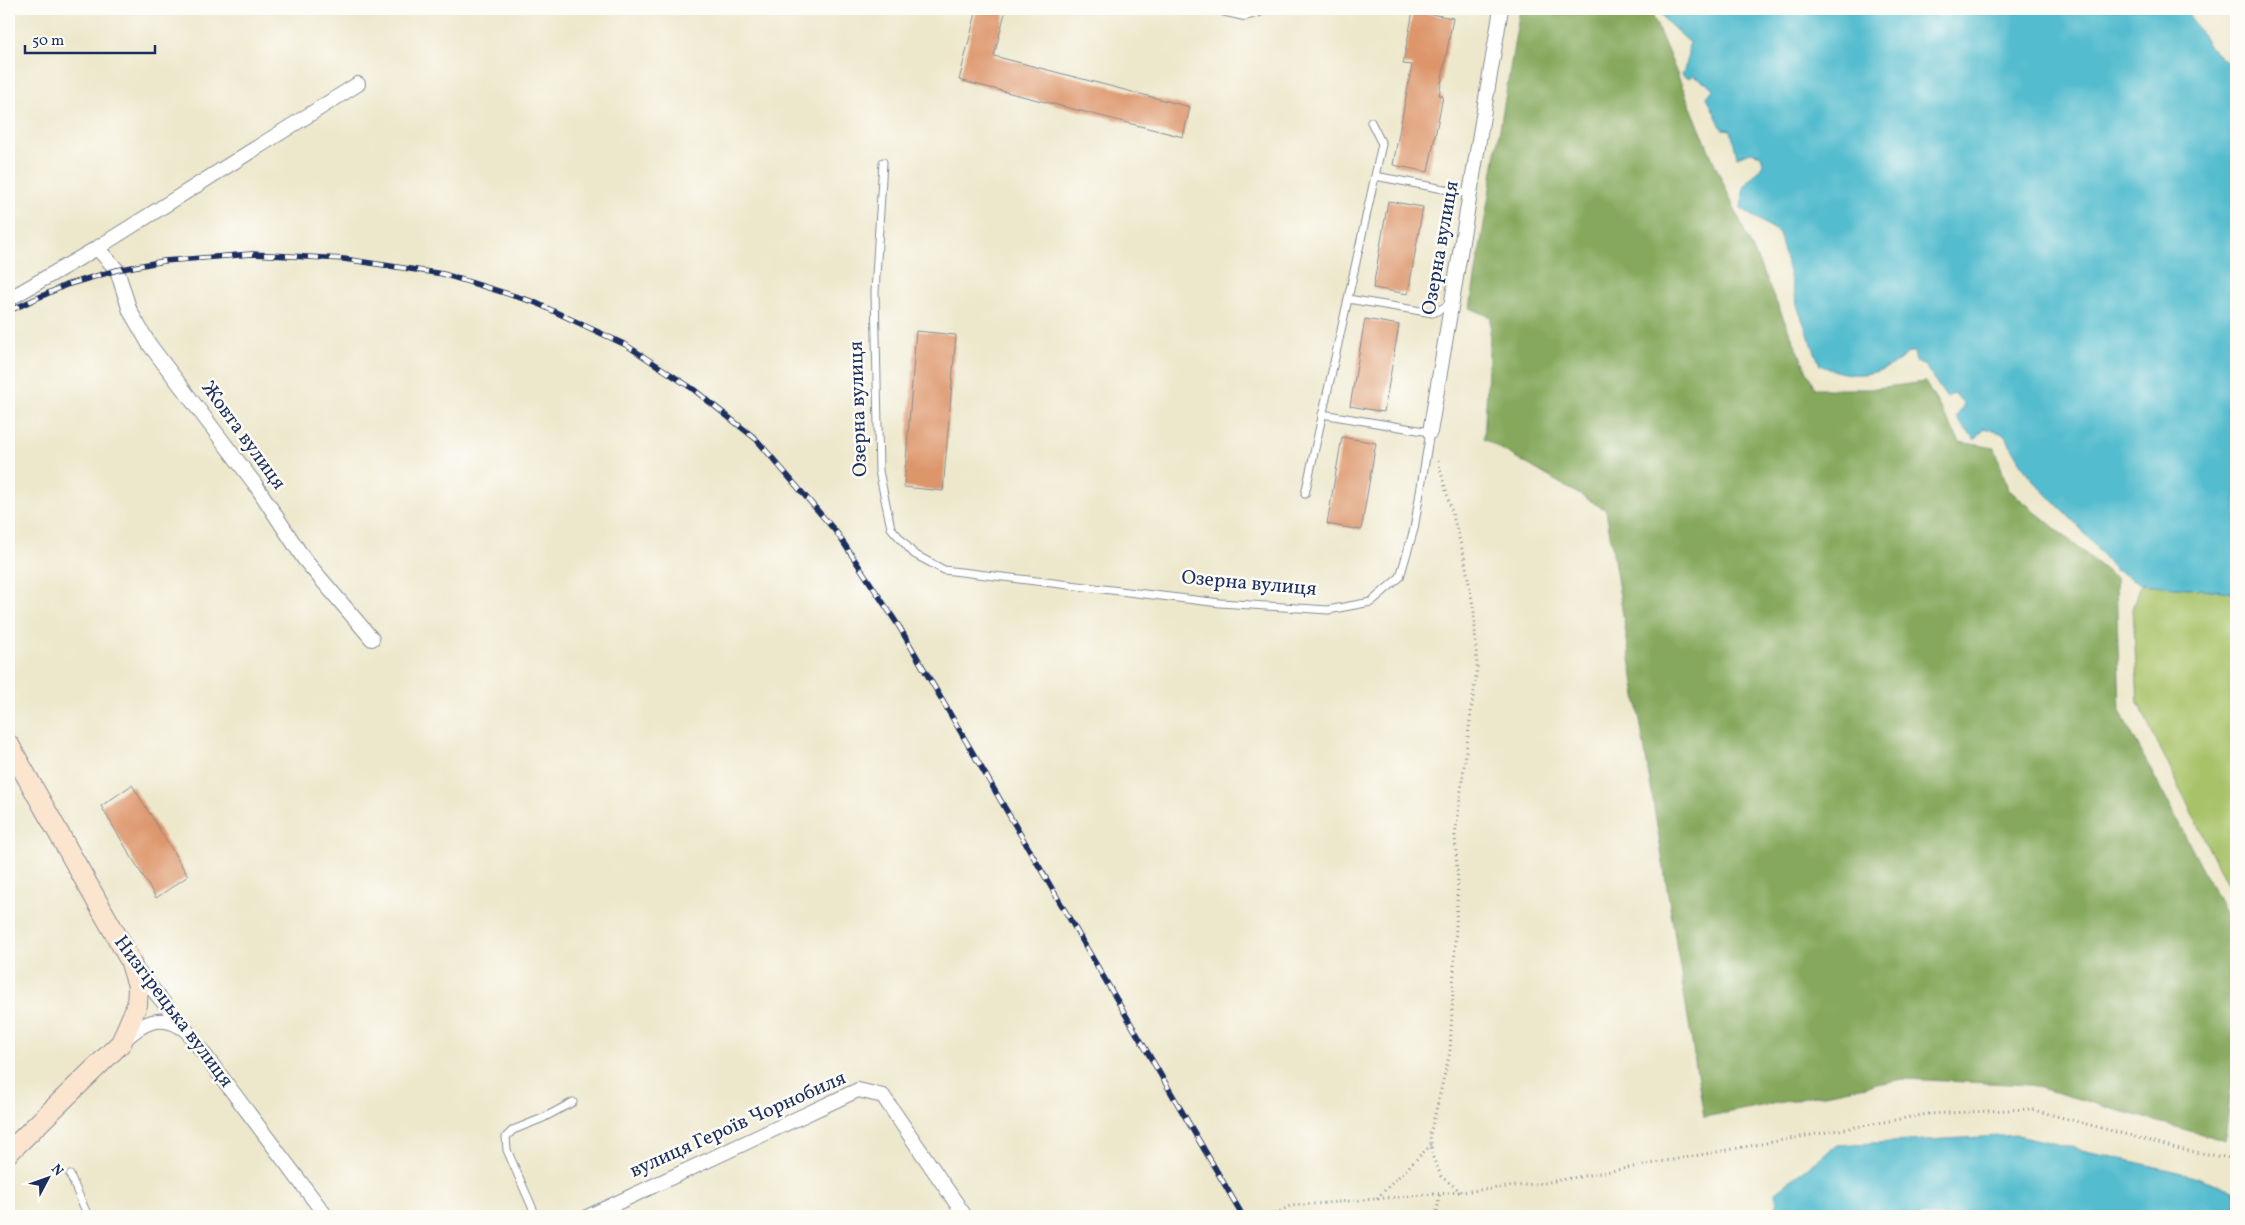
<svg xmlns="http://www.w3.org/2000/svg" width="2245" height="1225" font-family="Vollkorn,serif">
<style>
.green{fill:#a7c268;stroke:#617863}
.forest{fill:#85a85c;stroke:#506c5d}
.water{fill:#52bcce;stroke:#367696}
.building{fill:#dd956a}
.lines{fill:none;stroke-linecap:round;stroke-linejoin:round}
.lane-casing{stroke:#848b94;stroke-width:9}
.street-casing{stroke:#848b94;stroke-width:16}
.secondary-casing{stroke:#848b94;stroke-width:22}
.path{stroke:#848b94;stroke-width:3;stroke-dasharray:1 4;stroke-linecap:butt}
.lane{stroke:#fff;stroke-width:7}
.street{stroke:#fff;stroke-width:14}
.secondary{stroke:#fce5cf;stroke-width:20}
.rail-casing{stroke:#1b2f5e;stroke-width:5.5}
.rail{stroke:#fdfcf7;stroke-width:4;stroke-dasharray:11;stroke-linecap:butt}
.labels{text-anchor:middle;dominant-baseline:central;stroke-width:5;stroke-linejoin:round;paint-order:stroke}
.street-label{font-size:20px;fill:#1b2f5e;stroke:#fdfcf7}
</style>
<rect width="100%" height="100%" fill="#fdfcf7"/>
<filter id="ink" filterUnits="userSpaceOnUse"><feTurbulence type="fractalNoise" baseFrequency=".02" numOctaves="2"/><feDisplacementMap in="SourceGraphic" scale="10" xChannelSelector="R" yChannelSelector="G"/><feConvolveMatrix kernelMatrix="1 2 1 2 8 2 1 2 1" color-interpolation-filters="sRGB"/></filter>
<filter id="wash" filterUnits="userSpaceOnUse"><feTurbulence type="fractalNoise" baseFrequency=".0096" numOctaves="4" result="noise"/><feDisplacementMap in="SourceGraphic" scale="20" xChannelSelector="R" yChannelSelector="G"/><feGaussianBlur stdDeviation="1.12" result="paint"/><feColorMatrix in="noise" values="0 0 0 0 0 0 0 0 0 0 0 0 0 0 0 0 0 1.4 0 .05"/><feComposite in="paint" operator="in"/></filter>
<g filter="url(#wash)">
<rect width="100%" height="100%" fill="#ede7cb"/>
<path class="green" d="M2141 584 2236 592V903L2138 703 2133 609Z"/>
<path class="forest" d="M1520 9H1650L1713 160 1815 389H1869L1925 382 1960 442 1995 448 2008 489 2116 579 2120 711 2236 933V1045L2225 1141 2030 1085 1903 1079 1704 1117 1606 510 1484 439 1491 317 1470 308Z"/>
<path class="water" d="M1658 9H2185L2210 47 2236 71V592L2141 584 2114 569 2081 529 2029 476 2004 434 1984 428 1975 440 1956 418 1964 404 1955 394 1946 397 1925 366 1916 362 1914 352H1909C1884 376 1853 381 1820 365L1799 311 1779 233 1741 208 1744 186 1764 164 1761 155 1751 152 1737 157 1731 130 1722 129 1707 97 1714 88 1693 76 1688 78 1682 75 1687 62 1689 42 1666 21Z
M2018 1135 2191 1175 2236 1191V1216H1779L1775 1192 1837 1145Z"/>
<g id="blocks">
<path class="building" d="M977 9H1006L994 56 1190 107 1183 137 959 80Z
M1413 11 1453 18 1439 95 1443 96 1428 172 1393 165 1412 65 1403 64Z
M1388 201 1423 207 1408 294 1373 288Z
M1365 319 1399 325 1384 412 1350 406Z
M916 331 956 335 943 491 904 487Z
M1342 437 1376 443 1361 530 1327 524Z
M132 785 188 876 156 898 101 806Z"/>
</g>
</g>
<g filter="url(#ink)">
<use href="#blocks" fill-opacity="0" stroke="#848b94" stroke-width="1"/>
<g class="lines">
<defs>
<path id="lane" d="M883 162 875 292 879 471 891 528 914 554 944 570 1220 603 1328 610 1371 602 1400 577 1414 529 1430 432 1322 414
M1375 176 1470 194
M1348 299 1433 313 1451 304
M1305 494 1382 144 1371 122
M70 1175 88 1216
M536 1216 507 1150 506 1137 513 1130 543 1118 573 1102"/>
<path id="street" d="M1226 9 1244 13 1259 9
M97 248 117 270 130 311 149 344 255 484 304 559 372 639
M9 299 97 248 358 84
M1430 432 1501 9
M136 969 186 1030 326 1216
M125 1039C143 1023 159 1014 181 1027
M589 1216 858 1090 883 1096 965 1216"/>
<path id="secondary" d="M9 745 130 960 138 986 137 1005 121 1043 9 1152"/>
</defs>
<use href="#lane" class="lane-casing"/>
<use href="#street" class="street-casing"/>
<use href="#secondary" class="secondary-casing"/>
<path class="path" d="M1438 461 1464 556 1474 611 1477 667 1455 836 1458 882 1450 1052 1430 1135 1432 1155 1441 1176 1461 1192 1544 1183 1928 1114 2030 1109 2184 1150 2236 1159
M1377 1198 1431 1145
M1271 1216 1290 1206 1460 1192
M1436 1216 1440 1193"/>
<use href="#lane" class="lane"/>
<use href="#street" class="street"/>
<use href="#secondary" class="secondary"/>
<defs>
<path id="rail" d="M9 311 66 285 117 270 164 261 252 254 344 259 443 274 534 302 626 345 693 389 756 439 837 533 900 628 1243 1216"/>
</defs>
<use href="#rail" class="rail-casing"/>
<use href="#rail" class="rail"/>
</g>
</g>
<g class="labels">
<g class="street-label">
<text transform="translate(1441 248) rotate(-80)">Озерна вулиця</text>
<text transform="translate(859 409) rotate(-92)">Озерна вулиця</text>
<text transform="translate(243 436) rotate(54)">Жовта вулиця</text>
<text transform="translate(1249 584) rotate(5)">Озерна вулиця</text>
<text transform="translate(173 1012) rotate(53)">Низгірецька вулиця</text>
<text transform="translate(738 1125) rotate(-24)">вулиця Героїв Чорнобиля</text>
</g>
</g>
<rect width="2245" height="1225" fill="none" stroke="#fdfcf7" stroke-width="30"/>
<g transform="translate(48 1178) rotate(49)" stroke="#fdfcf7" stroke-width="4" paint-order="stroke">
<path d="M0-4L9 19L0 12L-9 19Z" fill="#1b2f5e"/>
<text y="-8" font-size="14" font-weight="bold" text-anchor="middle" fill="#1b2f5e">N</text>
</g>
<path d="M25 45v8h130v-8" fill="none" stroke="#1b2f5e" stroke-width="2.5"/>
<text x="32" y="45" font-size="15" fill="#1b2f5e" stroke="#fdfcf7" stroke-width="4" paint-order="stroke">50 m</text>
</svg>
